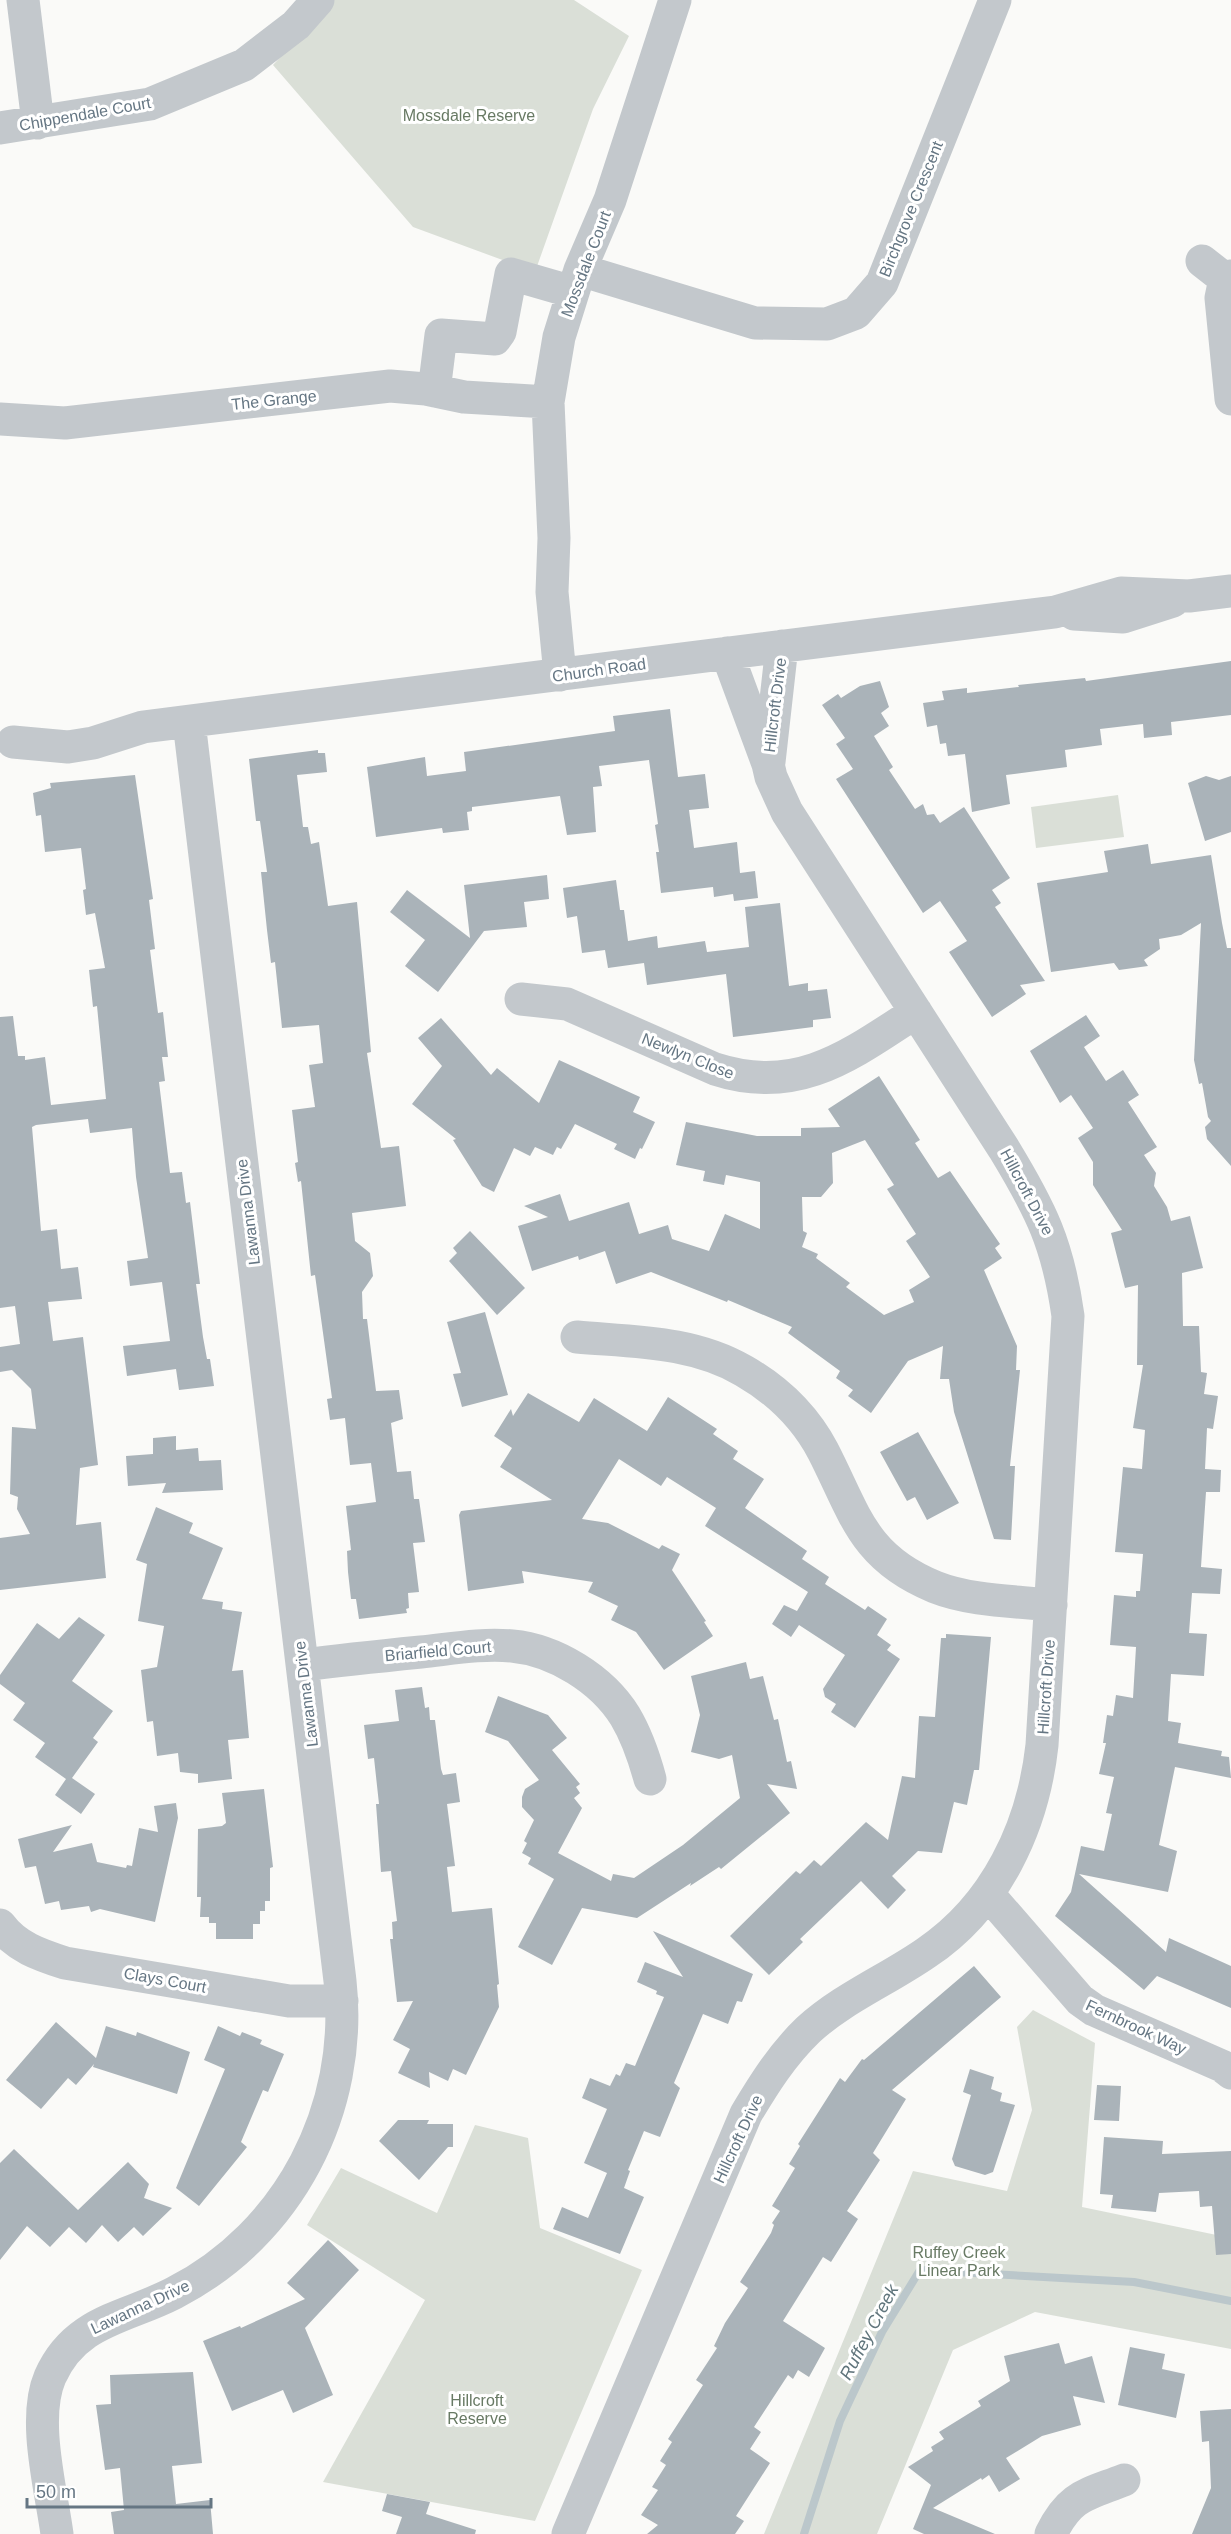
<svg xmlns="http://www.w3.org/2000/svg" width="1231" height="2534" font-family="Arial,sans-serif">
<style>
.green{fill:#dadfd7}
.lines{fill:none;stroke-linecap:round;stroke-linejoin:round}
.stream{stroke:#bbc7cb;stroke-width:8}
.building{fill:#aab3b9;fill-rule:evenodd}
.minor{stroke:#c3c8cc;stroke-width:33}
.labels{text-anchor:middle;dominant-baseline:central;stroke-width:6;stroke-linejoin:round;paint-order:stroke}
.street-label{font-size:16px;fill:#657683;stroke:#fff}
.park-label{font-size:16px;fill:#687a64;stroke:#fff}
.water-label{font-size:18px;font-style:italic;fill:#60757c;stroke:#fff}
</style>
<rect width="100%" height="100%" fill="#fafaf8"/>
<path class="green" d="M334 0H574L629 36 593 109 535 272 413 227 273 65Z
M1118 795 1124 837 1036 848 1031 807Z
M1033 2010 1095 2043 1082 2207 1231 2238V2349L1035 2312 953 2350 877 2534H764L913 2171 1007 2191 1032 2110 1017 2027Z
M475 2125 528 2138 540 2228 642 2270 535 2521 323 2482 425 2300 307 2225 341 2168 437 2213Z"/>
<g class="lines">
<path class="stream" d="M804 2534 840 2421 882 2332 920 2270 1134 2282 1231 2301"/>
</g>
<path class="building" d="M1231 661V715L1171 722 1172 735 1144 738 1143 724 1100 729 1102 745 1065 750 1067 767 1006 775 1010 804 972 812 965 754 948 756 946 743 940 744 937 725 927 727 923 703 944 700 942 691 967 688V693L1019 687 1018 685 1085 678 1086 681Z
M880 681 889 707 881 713 889 726 874 736 893 767 889 770 915 809 923 804 927 815 934 814 940 823 964 807 1010 878 992 890 1001 903 995 907 1045 981 1020 985 1026 994 992 1017 949 952 967 941 940 901 923 913 836 779 853 769 836 744 845 738 822 705 838 694 841 698 860 686Z
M670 709 678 777 705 774 709 808 689 810 694 848 737 842 740 873 755 871 758 898 734 901 733 894 714 897 713 887 661 893 656 852H659L655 825 658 824 649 760 599 766 602 786 593 787 596 832 567 835 560 796 472 807V811L467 812 469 830 443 833 442 828 376 837 367 767 425 757 427 776 466 771 464 752 615 731 613 716Z
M318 750V753H325L327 772 297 775 303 827H308L311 844 319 842 328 906 357 902 371 1052 367 1053 381 1148 399 1146 406 1206 352 1213 355 1241 370 1253 373 1276 362 1292 363 1319H367L376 1391 399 1390 403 1419 391 1423 397 1472 411 1471 414 1499H419L425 1542 413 1543 419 1592 408 1593 409 1608 406 1609 407 1613 359 1619 356 1599H351L348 1572 347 1551 351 1550 346 1506 376 1502 371 1463 350 1465 345 1418 330 1420 327 1399 332 1398 315 1275 311 1276 301 1181 298 1182 295 1163 298 1162 292 1110 315 1107 309 1065 323 1063 319 1025 282 1028 275 962 271 963 267 930 261 872H267L260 821H256L249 759Z
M135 775 153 899 149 900 155 949 150 950 158 1013 163 1012 168 1057H162L165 1081 159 1082 170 1173 182 1172 186 1203 190 1202 200 1284H196L203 1337 207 1359H210L214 1386 179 1390 176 1369 127 1376 123 1346 170 1341 162 1282 130 1286 127 1261 148 1258 136 1177 132 1128 90 1133 88 1119 36 1125 32 1127 41 1231 57 1229 61 1269 78 1267 82 1299 48 1302 53 1341 83 1337 89 1387 98 1465 80 1468 76 1525 101 1522 106 1578 0 1590V1538L30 1534 17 1509 18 1497 10 1494 12 1427 36 1429 31 1389 12 1370 0 1372V1347L20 1344 15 1306 0 1308V1017L13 1016 18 1056H25V1060L45 1057 51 1105 106 1099 97 1006 93 1007 89 970 105 968 95 913 86 915 83 890 86 889 81 848 45 852 41 815 36 816 33 793 51 788 50 783Z
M1206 776 1219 780 1231 776V832L1205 841 1188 783Z
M1148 844 1151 864 1211 855 1222 923 1227 948H1231V1166L1207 1139 1205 1127 1211 1121 1208 1117 1202 1083 1199 1084 1194 1060 1201 923 1181 935 1159 939 1160 949 1144 960 1148 966 1119 970 1114 963 1051 972 1037 883 1108 872 1104 851Z
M547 875 549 899 524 902 527 927 484 931 438 992 405 966 425 940 390 912 407 890 470 938 464 885Z
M616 880 620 910H624L628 941 657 936 658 948 705 941 707 952 749 947 745 907 780 903 789 986 808 983V991L827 989 831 1018 813 1020V1027L733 1037 726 974 647 985 644 963 608 968 605 950 582 953 577 916 567 918 563 888Z
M1086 1015 1100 1036 1084 1047 1106 1081 1123 1070 1139 1095 1128 1102 1157 1147 1144 1155 1156 1173 1154 1186 1167 1207 1171 1221 1190 1216 1203 1268 1182 1273 1183 1326H1199L1201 1372 1207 1373 1204 1394 1218 1396 1213 1429 1207 1428 1205 1469 1221 1470 1220 1492H1206L1201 1567 1222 1569 1220 1594 1192 1593 1189 1633 1207 1634 1204 1676 1171 1674 1168 1721 1181 1723 1178 1743 1222 1751 1221 1756 1229 1757 1231 1778 1175 1767 1159 1845 1177 1851 1168 1892 1079 1874 1166 1952 1169 1938 1231 1966V2008L1157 1976 1144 1990 1055 1916 1071 1892 1081 1846 1104 1851 1112 1814 1106 1813 1114 1777 1099 1774 1106 1743H1103L1107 1715 1113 1716 1116 1695 1133 1698 1136 1647 1110 1645 1114 1595 1136 1597V1591H1140L1143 1554 1115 1552 1123 1467 1142 1469 1145 1430 1133 1428 1143 1365H1137L1138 1285 1125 1288 1111 1233 1122 1230 1093 1185V1162L1078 1138 1093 1128 1071 1095 1060 1103 1030 1051Z
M441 1018 491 1075 497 1068 539 1103 559 1060 640 1097 633 1112 655 1122 642 1149 640 1148 635 1159 614 1149 617 1144 575 1124 561 1149 557 1147 553 1155 535 1147 530 1156 514 1148 494 1192 482 1186 453 1140 456 1139 412 1104 442 1066 418 1038Z
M879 1076 920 1140 915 1143 938 1178 950 1171 1000 1244 995 1248 1002 1258 984 1270 1017 1346 1016 1370H1020L1010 1466H1015L1011 1540 994 1539 954 1412 949 1379H940L943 1346 908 1361 871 1413 848 1396 853 1390 836 1378 840 1371 788 1333 792 1327 728 1300 727 1302 651 1272 616 1284 605 1251 579 1260 578 1256 532 1271 518 1226 548 1217 524 1206 560 1194 569 1221 629 1202 639 1234 668 1225 672 1239 709 1251 725 1214 760 1229V1182L726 1175 724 1185 703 1181 705 1171 676 1165 686 1122 757 1136H801V1128L840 1127 828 1109ZM865 1140 894 1185 887 1189 916 1234 906 1241 930 1277 909 1290 914 1302 884 1315 846 1287 850 1283 816 1258 818 1254 802 1247 807 1233 803 1231 802 1197H821L833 1183 832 1153Z
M470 1231 525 1288 497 1315 449 1261 457 1253 453 1248Z
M485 1312 508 1395 462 1407 453 1374 461 1373 447 1322Z
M528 1393 579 1422 594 1398 647 1431 668 1397 717 1429 713 1434 738 1451 733 1459 764 1479 745 1508 807 1551 802 1559 829 1577 825 1584 865 1610 868 1606 887 1619 877 1635 891 1645 887 1650 900 1659 855 1728 831 1712 836 1704 825 1697 823 1689 845 1655 799 1625 791 1637 772 1624 784 1605 797 1611 808 1592 705 1526 716 1508 667 1477 661 1486 619 1459 582 1519 608 1523 659 1549 662 1545 680 1554 672 1570 706 1621 704 1622 713 1636 664 1670 636 1632 611 1620 618 1606 588 1592 593 1582 522 1571 524 1583 468 1591 459 1515 461 1511 552 1500 500 1467 512 1448 494 1436 511 1409 513 1416Z
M918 1432 959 1503 927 1520 915 1497 907 1501 880 1452Z
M176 1436V1450L198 1448 199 1461 221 1460 223 1490 162 1493 166 1483 128 1486 126 1456 153 1454V1438Z
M156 1507 193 1523 189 1533 223 1548 202 1599 223 1602 222 1609 242 1612 232 1671 243 1670 249 1738 228 1740 232 1779 198 1783V1774L180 1772 178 1753 157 1756 153 1721 147 1722 141 1670 157 1667 164 1626 138 1621 147 1564 136 1560Z
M79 1617 105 1635 72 1681 113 1711 93 1738 98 1742 72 1778 95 1794 81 1814 55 1795 66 1779 35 1757 45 1743 13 1720 25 1703 0 1684V1675L37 1623 59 1639Z
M946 1634 991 1637 979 1770H974L967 1805 954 1802 942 1853 918 1851 892 1876 906 1890 888 1909 861 1881 800 1939 803 1942 769 1975 730 1936 796 1871 800 1874 814 1860 821 1866 866 1822 888 1840 902 1776 915 1778 919 1716 935 1717 941 1638H946Z
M746 1662 750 1679 763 1676 774 1720 778 1719 787 1762 791 1761 797 1789 767 1784 790 1813 721 1869 719 1867 690 1886 691 1883 637 1918 582 1908 552 1965 518 1947 554 1879 528 1864 531 1858 522 1853 527 1843 524 1841 534 1820 522 1807V1797L525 1789 539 1780 508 1741 485 1732 498 1696 548 1715 567 1738 552 1750 580 1784 576 1787 580 1793 574 1798 582 1808 558 1853 611 1881 613 1874 634 1878 683 1845 740 1798 732 1755 719 1759 691 1752 700 1715 691 1676Z
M422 1687 425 1708 429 1707 430 1720H435L441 1769 443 1775 456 1773 460 1802 447 1804 455 1866 447 1867 452 1912 492 1908 499 1984 497 1985 499 2007 466 2075 453 2069 448 2081 429 2072 430 2088 398 2073 410 2049 393 2040 413 2001 397 2002 390 1939H393L392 1922 397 1921 391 1871 381 1872 376 1804H379L374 1758 368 1759 364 1725 399 1721 395 1690Z
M264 1789 273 1867 270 1868V1901H265V1911H260V1924H253V1939H216V1923H209V1917H200L201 1897H197L198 1829 222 1826 226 1823 222 1793Z
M176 1803 178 1818 155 1922 100 1909 91 1912 89 1906 61 1910 59 1901 45 1904 36 1866 25 1868 18 1839 72 1825 53 1852 92 1843 97 1862 126 1868 127 1865 132 1866 139 1828 158 1832 154 1806Z
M653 1931 753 1974 742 2002 737 2001 728 2024 703 2014 674 2083 680 2088 660 2137 644 2131 628 2170 630 2171 624 2188 644 2197 620 2254 553 2229 562 2207 588 2218 607 2173 584 2163 607 2109 582 2098 590 2078 610 2086 616 2074 620 2076 626 2063 635 2066 664 1997 656 1994 657 1991 637 1982 645 1962 683 1977Z
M974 1966 1001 1997 892 2090 906 2099 873 2153 880 2160 847 2211 858 2219 831 2262 823 2257 783 2321 825 2348 809 2377 798 2370 793 2379 788 2375 754 2427 761 2432 750 2449 770 2463 736 2516 744 2521 735 2534H647L658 2525 641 2515 658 2490 652 2487 666 2465 660 2461 672 2442 668 2439 703 2385 696 2380 717 2348 714 2346 725 2323 748 2288 740 2282 771 2233 774 2225 772 2223 780 2211 772 2206 795 2168 789 2164 800 2146 798 2144 840 2078 845 2082 862 2059 864 2060Z
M56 2022 96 2058 106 2026 136 2036 137 2032 190 2052 177 2094 93 2067 94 2064 76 2085 68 2078 41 2109 6 2080Z
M218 2026 240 2036 242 2032 262 2040 260 2044 284 2054 268 2092 263 2090 241 2142 247 2147 199 2206 176 2188 225 2069 204 2060Z
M970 2069 994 2077 991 2089 1002 2093 1000 2101 1015 2105 993 2172 985 2175 955 2166 952 2159 971 2095 963 2092Z
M1097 2085 1121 2086 1119 2121 1094 2120Z
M398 2120H429L427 2124H453V2147H448L419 2180 379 2141Z
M1104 2137 1163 2141 1162 2154 1231 2151V2254L1216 2255 1212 2206 1200 2207 1199 2191 1159 2193 1156 2212 1111 2208 1113 2195 1100 2194Z
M14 2149 78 2210 128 2162 149 2184 144 2198 172 2208 143 2236 134 2227 118 2242 102 2225 86 2243 69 2227 50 2247 27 2226 0 2260V2163Z
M328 2240 359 2270 305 2328 333 2395 293 2413 283 2390 232 2411 203 2341 240 2326 241 2328 305 2299 287 2283Z
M1059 2343 1065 2364 1092 2356 1105 2403 1073 2396 1081 2425 1042 2436 1006 2458 1020 2479 999 2492 989 2475 982 2480 981 2478 933 2508 995 2534H924L913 2529 931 2485 908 2467 933 2451 931 2447 944 2439 939 2432 981 2406 978 2401 1010 2381 1004 2356Z
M1130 2347 1165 2354 1162 2369 1185 2374 1176 2418 1118 2405Z
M193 2372 202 2463 172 2466 176 2504 210 2500 213 2534H114L111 2512 124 2510 120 2468 105 2470 96 2405 111 2404 110 2375Z
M1231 2409V2534H1192L1211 2488 1209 2441 1202 2442 1200 2411Z
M387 2494 430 2502 426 2514 476 2530 475 2534H396L402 2517 382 2511Z"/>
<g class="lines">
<path class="minor" d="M23 0 38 123
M0 128 150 104 244 65 296 25 318 0
M1202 261 1225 279
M580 270 755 323 827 324 856 313 882 283 995 0
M1231 276 1225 279 1221 298 1231 399
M434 391 441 335 495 339 500 332 511 274 573 292
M0 419 65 423 390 386 426 389 464 397 548 402
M1074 614 1123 617 1173 601
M560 675 552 592 554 538 548 402 559 337 580 270 610 200 675 0
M13 742 68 747 93 743 143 727 1055 612 1121 593 1189 596 1231 591
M769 762 782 646
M521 999 567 1004 715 1069C798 1096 850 1055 916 1012
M577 1337C634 1342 693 1341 744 1371 777 1390 805 1417 823 1451 855 1513 862 1557 935 1587 970 1601 1014 1601 1051 1605
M303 1665C342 1660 381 1656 421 1652 450 1649 482 1643 512 1646 555 1650 602 1679 625 1716 637 1736 644 1757 650 1779
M988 1894 1080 2000 1094 2010 1222 2066 1231 2073
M0 1925C16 1947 40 1955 65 1963L289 2001H342
M57 2534C51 2489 32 2419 50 2377 75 2320 126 2318 174 2293 289 2234 354 2109 340 1981L189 722
M568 2534 746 2114C764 2084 782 2055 808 2030 843 1998 887 1980 926 1953 996 1906 1033 1827 1042 1745L1068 1316C1058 1244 1041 1210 1004 1149L787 812 771 777 768 764 727 653
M1051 2534C1070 2495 1086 2495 1124 2480"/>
</g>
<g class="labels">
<g class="street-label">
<text transform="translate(85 114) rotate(-10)">Chippendale Court</text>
<text transform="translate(911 209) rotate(-68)">Birchgrove Crescent</text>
<text transform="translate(586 264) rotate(-69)">Mossdale Court</text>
<text transform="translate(274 400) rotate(-6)">The Grange</text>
<text transform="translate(599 670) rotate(-8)">Church Road</text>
<text transform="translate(775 705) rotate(-83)">Hillcroft Drive</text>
<text transform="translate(688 1056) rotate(22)">Newlyn Close</text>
<text transform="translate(1027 1192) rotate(62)">Hillcroft Drive</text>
<text transform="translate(248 1212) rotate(-97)">Lawanna Drive</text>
<text transform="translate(438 1651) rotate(-5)">Briarfield Court</text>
<text transform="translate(1046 1687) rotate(-86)">Hillcroft Drive</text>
<text transform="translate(306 1694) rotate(-97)">Lawanna Drive</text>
<text transform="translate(165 1980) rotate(10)">Clays Court</text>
<text transform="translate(1136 2027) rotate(25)">Fernbrook Way</text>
<text transform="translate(738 2139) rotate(-65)">Hillcroft Drive</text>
<text transform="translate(140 2307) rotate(-25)">Lawanna Drive</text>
</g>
<g class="park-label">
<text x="469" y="115">Mossdale Reserve</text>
<text x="959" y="2252">Ruffey Creek<tspan x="959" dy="18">Linear Park</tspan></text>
<text x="477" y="2400">Hillcroft<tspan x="477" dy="18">Reserve</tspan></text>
</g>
<g class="water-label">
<text transform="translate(869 2332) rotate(-62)">Ruffey Creek</text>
</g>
</g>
<path d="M27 2498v9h184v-9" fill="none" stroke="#657683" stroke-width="3"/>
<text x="36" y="2498" font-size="18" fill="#657683" stroke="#ffffff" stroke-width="4.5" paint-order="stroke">50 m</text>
</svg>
